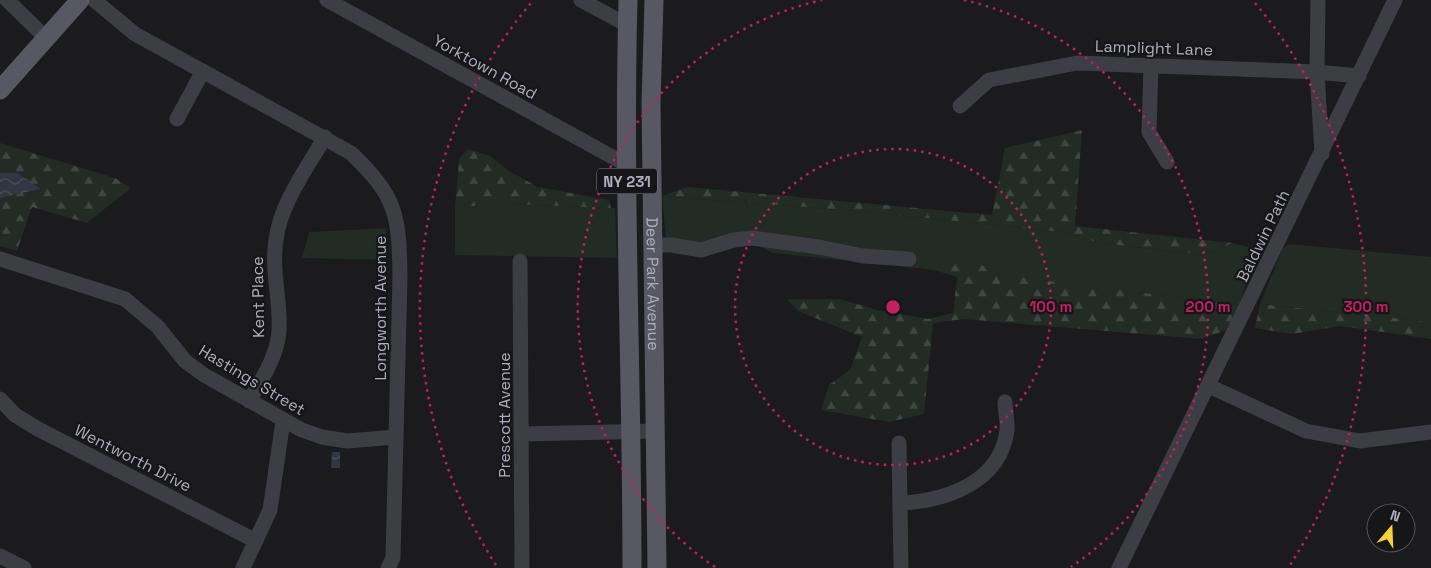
<svg xmlns="http://www.w3.org/2000/svg" width="1431" height="568" font-family="'Space Grotesk',sans-serif">
<style>
.green{fill:#222b24}
.forest{fill:url(#forest-firs)}
.water{fill:url(#water-waves)}
.lines{fill:none;stroke-linecap:round;stroke-linejoin:round}
.minor{stroke:#3d3d44;stroke-width:15}
.major{stroke:#575861;stroke-width:19}
.ring{fill:none;stroke:#c12060;stroke-width:2.5;stroke-dasharray:2.5 5}
.labels{text-anchor:middle;dominant-baseline:central;stroke-width:4.5;stroke-linejoin:round;paint-order:stroke}
.shield{fill:#161518;stroke:#80818b;stroke-width:1}
.shield-label{font-size:15px;font-weight:bold;fill:#adafbc}
.street-label{font-size:16px;fill:#adafbc;stroke:#161518}
.centre{fill:#c12060;stroke:#161518;stroke-width:2.5}
.ring-label{font-size:15px;text-anchor:middle;font-weight:bold;fill:#c12060;stroke:#161518;stroke-width:4.5;stroke-linejoin:round;paint-order:stroke}
</style>
<defs>
<pattern id="forest-firs" width="22" height="20" patternUnits="userSpaceOnUse" patternTransform="scale(1.25)"><rect width="22" height="20" fill="#222b24"/><path d="M5 1l3.5 6h-7zM16 11l3.5 6h-7z" fill="#3f4742"/></pattern>
<pattern id="water-waves" width="16" height="10" patternUnits="userSpaceOnUse" patternTransform="scale(1.25)"><rect width="16" height="10" fill="#303742"/><path d="M0 5q4-4 8 0t8 0" fill="none" stroke="#4b515b"/></pattern>
</defs>
<rect width="100%" height="100%" fill="#1b1a1d"/>
<path class="green" d="M662 196 868 212 1062 232 1100 243 1205 255 1232 243 1258 249 1239 305 993 274 954 257 934 270 773 253 741 237 694 246 666 241Z
M487 198 509 204 615 208 617 258 455 255V206H474Z
M386 228 388 260 302 258 309 232Z
M1289 244 1431 257V322L1260 304 1283 248Z"/>
<path class="forest" d="M1082 130 1075 226 1232 243 1205 255 1100 243 1062 232 868 212 662 196 688 187 992 215 1005 148Z
M0 143 115 178 131 188 87 223 32 207 17 251 0 246V198L41 189 18 173H0Z
M468 149 490 156 509 171 538 187 609 200 611 208 509 204 487 198 474 206H455L459 159Z
M954 257 976 261 995 274 1239 305 1226 330 1202 339 963 319 933 323 924 414 889 422 821 410 829 385 850 370 862 337 798 311 787 299H840L877 310 928 319 953 313 957 277 934 270Z
M1260 304 1431 322V339L1341 326 1292 334 1255 328Z"/>
<path class="water" d="M0 173H18L41 189 0 198Z
M332 452H340V468H331Z"/>
<g class="lines">
<path class="minor" d="M7 0 47 39
M94 0 135 34 351 153C397 197 399 215 400 276L393 558 388 568
M327 0 627 165
M581 0 627 25
M1318 0 1317 72 1322 154
M1151 65 1149 132 1167 162
M960 106 989 80 1077 63 1317 72 1359 76
M177 119 203 71
M652 245H671L701 250 734 240 752 238 819 247 863 256 909 259
M0 259 125 299 158 327 185 361 204 375 302 430 322 437 347 441 396 437
M520 261 522 568
M1209 386 1306 431 1360 441 1431 432
M0 399 15 415 38 429 256 541
M249 401C262 379 277 357 279 331 281 301 271 271 276 240 280 204 307 168 325 137
M522 434 655 431
M899 443 901 568
M901 503C946 501 1001 482 1007 430 1008 421 1005 411 1005 402
M0 556 24 568
M243 568 270 510 283 421
M1119 568 1395 0"/>
<g class="major">
<path d="M628 0C623 189 632 379 632 568"/>
<path id="s1" d="M654 0 651 103 657 568"/>
<path d="M0 90 80 0"/>
</g>
</g>
<g class="ring">
<circle cx="893" cy="307" r="158"/>
<path d="M715 567A315 315 0 0 1 822 0M964 0A315 315 0 0 1 1071 567"/>
<path d="M496 565A473 473 0 0 1 531 3M1255 3A473 473 0 0 1 1290 565"/>
</g>
<g class="labels">
<rect class="shield" x="597" y="168.5" width="60" height="25" rx="4"/>
<g class="shield-label">
<text x="627" y="181">NY 231</text>
</g>
<g class="street-label">
<text transform="translate(1154 48) rotate(2)">Lamplight Lane</text>
<text transform="translate(485 67) rotate(29)">Yorktown Road</text>
<text transform="translate(1263 236) rotate(-64)">Baldwin Path</text>
<text stroke="none"><textPath href="#s1" startOffset="284">Deer Park Avenue</textPath></text>
<text transform="translate(258 297) rotate(-91)">Kent Place</text>
<text transform="translate(380 308) rotate(-90)">Longworth Avenue</text>
<text transform="translate(252 380) rotate(31)">Hastings Street</text>
<text transform="translate(504 415) rotate(-90)">Prescott Avenue</text>
<text transform="translate(133 458) rotate(27)">Wentworth Drive</text>
</g>
</g>
<circle cx="893" cy="307" r="8" class="centre"/>
<g class="ring-label">
<text x="1051" y="312">100 m</text>
<text x="1208" y="312">200 m</text>
<text x="1366" y="312">300 m</text>
</g>
<g transform="translate(1391 528) rotate(19)"><circle r="24" fill="#161518" stroke="#52535a"/>
<path d="M0-4L9 19L0 12L-9 19Z" fill="#f5d23a"/>
<text y="-8" font-size="14" font-weight="bold" text-anchor="middle" fill="#adafbc">N</text>
</g>
</svg>
